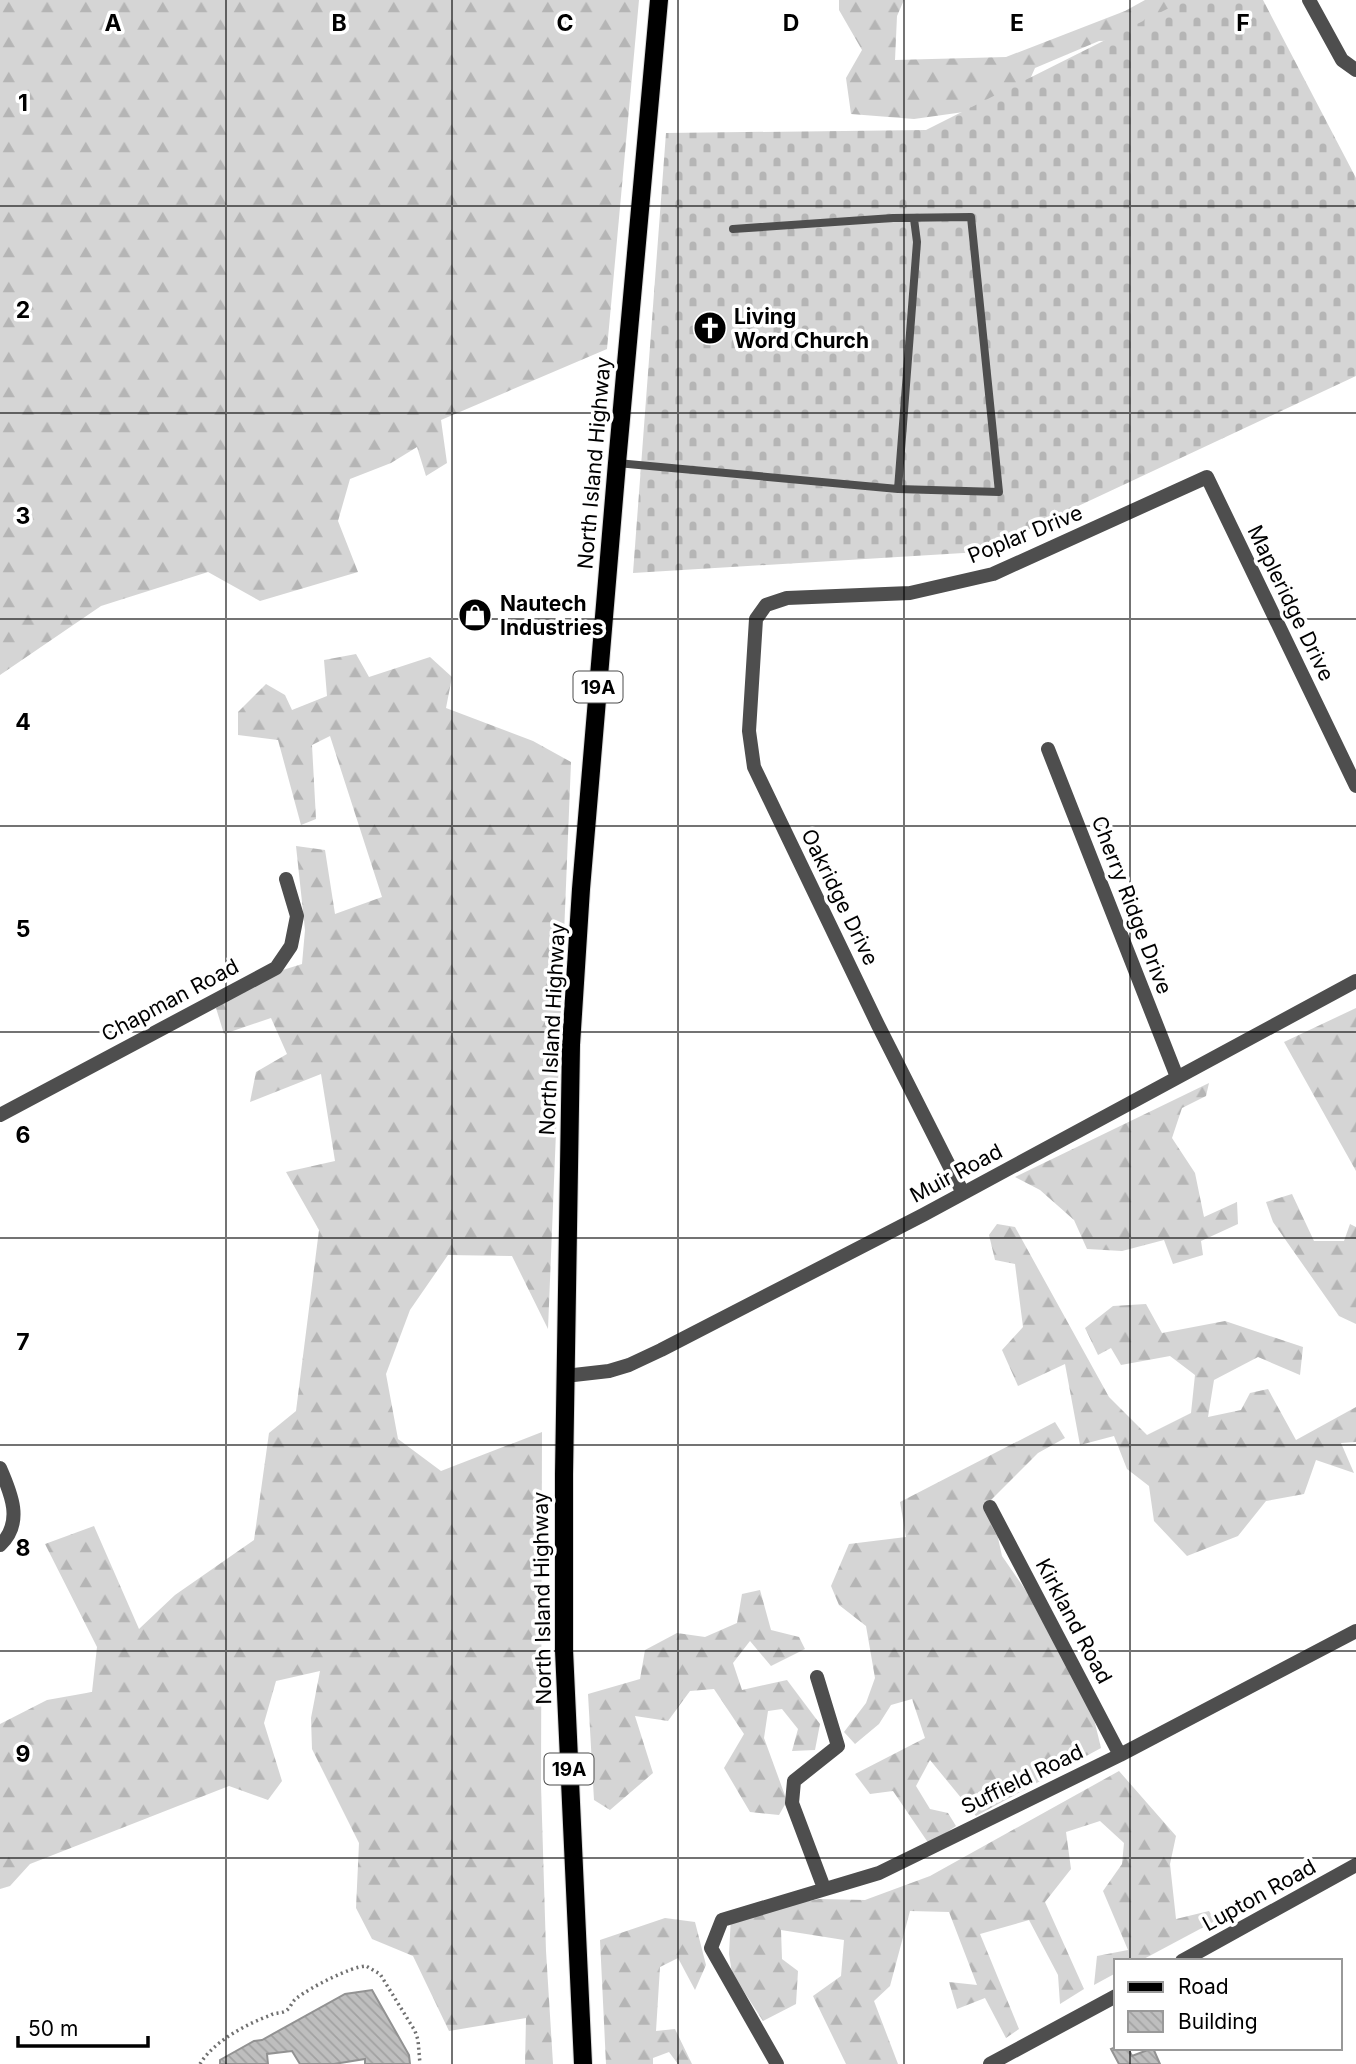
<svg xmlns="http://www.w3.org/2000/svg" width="1356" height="2064" font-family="Inter,sans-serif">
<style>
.forest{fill:url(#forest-firs)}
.cemetery{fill:url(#cemetery-stones)}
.building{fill:url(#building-back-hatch);stroke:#929292;stroke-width:2}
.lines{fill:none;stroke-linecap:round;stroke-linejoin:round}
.primary-casing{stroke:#dbdbdb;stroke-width:20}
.path{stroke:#707070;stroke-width:3.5;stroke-dasharray:2 3.5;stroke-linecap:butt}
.lane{stroke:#4e4e4e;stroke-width:8}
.street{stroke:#4e4e4e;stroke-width:14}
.primary{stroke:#000;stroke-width:18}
.grid{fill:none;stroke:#000;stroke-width:2;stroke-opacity:0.55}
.labels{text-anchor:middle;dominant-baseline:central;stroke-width:7;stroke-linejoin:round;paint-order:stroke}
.shield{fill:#fff;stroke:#4c4c4c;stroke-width:2}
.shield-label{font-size:19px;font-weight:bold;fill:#000}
.poi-label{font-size:21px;font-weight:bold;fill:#000;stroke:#fff;text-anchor:start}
.street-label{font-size:21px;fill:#000;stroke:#fff}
.grid-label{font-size:23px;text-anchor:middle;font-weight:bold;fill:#000;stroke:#fff;stroke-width:7;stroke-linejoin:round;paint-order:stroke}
</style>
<defs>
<pattern id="forest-firs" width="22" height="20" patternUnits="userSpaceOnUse" patternTransform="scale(1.75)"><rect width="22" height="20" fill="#d5d5d5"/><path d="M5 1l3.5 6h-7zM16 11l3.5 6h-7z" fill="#b5b5b5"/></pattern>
<pattern id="cemetery-stones" width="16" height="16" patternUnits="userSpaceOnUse" patternTransform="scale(1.75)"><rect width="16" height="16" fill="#d5d5d5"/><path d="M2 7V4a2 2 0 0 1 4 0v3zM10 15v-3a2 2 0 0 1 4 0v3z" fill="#b5b5b5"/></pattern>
<pattern id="building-back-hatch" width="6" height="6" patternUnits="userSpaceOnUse" patternTransform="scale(1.75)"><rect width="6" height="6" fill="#bebebe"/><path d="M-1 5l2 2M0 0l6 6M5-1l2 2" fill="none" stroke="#a2a2a2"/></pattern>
</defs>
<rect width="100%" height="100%" fill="#fff"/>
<path class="forest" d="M0 0H639L607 349 441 420 447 463 426 476 417 447 391 463 350 479 338 521 358 572 260 601 208 572 101 606 0 675Z
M839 0H904L897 16 895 60 1006 57 1125 11 1145 0H1200L1129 40 1099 41 1035 68 1011 122 971 111 914 119 851 114 846 78 862 50 839 10Z
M356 654 369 677 430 657 452 677 446 708 533 741 571 762 548 1329 512 1256 448 1255 410 1310 386 1374 398 1439 441 1471 542 1432 541 1785 546 1951 553 2064H525L526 2018 449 2031 413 1956 372 1939 356 1908 359 1843 312 1749 311 1718 320 1671 276 1681 264 1723 282 1781 268 1800 229 1786 30 1864 10 1886 0 1889V1724L47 1700 92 1692 97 1647 45 1544 94 1526 139 1629 175 1595 254 1540 269 1433 296 1411 319 1230 286 1172 335 1161 321 1074 250 1102 256 1072 287 1054 271 1018 224 1034 216 1008 270 974 302 964 305 930 296 846 325 850 335 914 382 897 330 736 312 745 316 819 301 825 278 740 238 735V712L266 684 285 695 292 710 327 696 324 660Z
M1356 1008V1171L1284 1042Z
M1209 1083 1206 1096 1182 1108 1172 1138 1195 1173 1204 1217 1237 1202 1238 1224 1201 1241 1203 1255 1173 1264 1164 1240 1122 1251 1087 1249 1074 1220 1040 1190 1015 1177Z
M1292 1194 1314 1241H1344L1350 1224 1356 1227V1324L1339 1316 1273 1222 1266 1202Z
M997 1224 1015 1227 1109 1397 1147 1435 1191 1413 1195 1375 1170 1356 1121 1365 1111 1348 1098 1355 1085 1328 1113 1306 1146 1304 1162 1333 1225 1321 1303 1347 1300 1375 1258 1357 1214 1380 1208 1417 1241 1410 1250 1393 1268 1389 1296 1440 1356 1407V1442L1341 1443 1354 1473 1316 1460 1304 1494 1266 1501 1238 1536 1187 1556 1154 1521 1149 1486 1127 1469 1114 1436 1080 1445 1065 1364 1018 1386 1002 1350 1023 1327 1015 1264 995 1260 989 1235Z
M1055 1422 1065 1438 1038 1453 990 1501 1002 1556 1051 1627 1088 1694 1101 1748 976 1816 930 1760 916 1786 930 1809 948 1813 956 1826 929 1844 893 1791 870 1794 855 1774 925 1738 912 1699 891 1705 879 1724 855 1744 844 1732 866 1703 875 1678 866 1626 839 1605 831 1586 849 1544 906 1537 900 1502Z
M760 1590 771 1630 799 1637 805 1649 771 1666 750 1641 733 1663 742 1690 787 1680 820 1724 815 1750 792 1751 798 1729 782 1709 768 1711 764 1738 787 1801 779 1815 750 1812 724 1768 744 1734 714 1689 690 1691 668 1721 635 1716 653 1773 610 1810 594 1800 588 1694 640 1679 645 1650 677 1633 705 1637 737 1623 742 1594Z
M1119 1771 1176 1836 1170 1864 1176 1919 1209 1911 1215 1921 1140 1961H1116V1973L1094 1985 1097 1956 1128 1950 1103 1891 1122 1864 1124 1843 1100 1821 1066 1832 1071 1869 1045 1902 1084 1989 1060 2004 1058 1975 1029 1920 980 1934 1019 2029 1006 2038 985 1998 957 2009 949 1982 977 1985 949 1912 910 1911 890 1986 874 2001 898 2064H846L813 1996 841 1976 844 1940 781 1930 782 1959 798 1971 796 2004 763 2021 732 1973 729 1954 731 1916 819 1899 865 1900 930 1876Z
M665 1918 695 1922 706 1965 695 1990 678 1958 660 1967 656 2031 675 2029 692 2064H678L669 2052 653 2058V2064H606L600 1940Z"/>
<path class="cemetery" d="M1185 0H1263L1356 178V376L980 552 633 573 666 133 926 130Z"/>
<path class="building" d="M372 1990 409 2055 410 2064H365V2059L334 2064H300L292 2051 267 2054 268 2064H220V2060L254 2041 262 2040 345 1994Z
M1116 2047 1128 2048 1132 2056 1153 2048 1160 2064H1119L1111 2049Z"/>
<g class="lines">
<defs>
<path id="primary" d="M583 2064 564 1650V1474L571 1045 581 889 617 463 659 0"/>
</defs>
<use href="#primary" class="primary-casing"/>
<path class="path" d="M200 2064C213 2042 246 2024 271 2015 276 2012 282 2014 287 2010 291 2007 292 2001 297 1998 309 1988 352 1966 366 1966L380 1974 415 2031 418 2040 420 2064"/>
<path class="lane" d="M617 463 898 489 999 492 971 217 893 218 733 229
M898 489 917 242 914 219"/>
<path class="street" d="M1309 0 1342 60 1356 70
M1048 749 1177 1077
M0 1115 276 968 291 946 297 916 286 879
M963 1193 878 1025 754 767 749 731 756 619 766 605 787 598 910 593 993 574 1207 477 1356 786
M565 1376 609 1371 629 1365 661 1350 923 1215 1356 981
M0 1468C11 1493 24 1523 0 1545
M990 1507 1120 1755
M817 1677 838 1746 794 1781 792 1803 824 1888
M1182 1961 1356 1865
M777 2064 711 1948 722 1920 879 1873 1120 1755 1356 1631
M990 2064 1116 1996"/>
<use href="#primary" class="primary"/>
</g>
<path class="grid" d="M226 0V2064M452 0V2064M678 0V2064M904 0V2064M1130 0V1961M0 206H1356M0 413H1356M0 619H1356M0 826H1356M0 1032H1356M0 1238H1356M0 1445H1356M0 1651H1356M0 1858H1356M1130 2048V2064"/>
<defs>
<symbol id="church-disc" viewBox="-11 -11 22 22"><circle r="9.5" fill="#000" stroke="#fff"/><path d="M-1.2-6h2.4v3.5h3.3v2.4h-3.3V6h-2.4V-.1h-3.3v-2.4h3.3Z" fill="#fff"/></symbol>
<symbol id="shop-disc" viewBox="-11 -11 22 22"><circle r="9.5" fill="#000" stroke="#fff"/><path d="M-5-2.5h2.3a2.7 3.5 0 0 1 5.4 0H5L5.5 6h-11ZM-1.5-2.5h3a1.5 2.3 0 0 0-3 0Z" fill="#fff"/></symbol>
</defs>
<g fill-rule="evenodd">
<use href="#church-disc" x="691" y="309" width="38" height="38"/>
<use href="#shop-disc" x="456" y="596" width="38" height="38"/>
</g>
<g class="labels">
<g class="shield">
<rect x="573.5" y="671.5" width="49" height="31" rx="5"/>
<rect x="544.5" y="1753.5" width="49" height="31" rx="5"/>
</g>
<g class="shield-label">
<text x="598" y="687">19A</text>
<text x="569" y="1769">19A</text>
</g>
<g class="poi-label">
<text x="734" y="316">Living<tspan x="734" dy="24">Word Church</tspan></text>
<text x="500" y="603">Nautech<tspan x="500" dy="24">Industries</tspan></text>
</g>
<g class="street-label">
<text transform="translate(594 463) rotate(-85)">North Island Highway</text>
<text transform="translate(1025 534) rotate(-22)">Poplar Drive</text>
<text transform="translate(1291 603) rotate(64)">Mapleridge Drive</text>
<text transform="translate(840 897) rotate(64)">Oakridge Drive</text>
<text transform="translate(1132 905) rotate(69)">Cherry Ridge Drive</text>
<text transform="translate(170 1000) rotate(-28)">Chapman Road</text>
<text transform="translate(552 1029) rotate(-87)">North Island Highway</text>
<text transform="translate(956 1173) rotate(-28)">Muir Road</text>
<text transform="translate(542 1598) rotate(-91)">North Island Highway</text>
<text transform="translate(1074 1621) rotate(62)">Kirkland Road</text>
<text transform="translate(1022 1779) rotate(-26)">Suffield Road</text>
<text transform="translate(1259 1895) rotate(-29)">Lupton Road</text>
</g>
</g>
<g class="grid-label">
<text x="113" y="31">A</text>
<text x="339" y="31">B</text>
<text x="565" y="31">C</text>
<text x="791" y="31">D</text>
<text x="1017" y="31">E</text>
<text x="1243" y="31">F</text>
<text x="23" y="111">1</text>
<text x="23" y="318">2</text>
<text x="23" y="524">3</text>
<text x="23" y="730">4</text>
<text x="23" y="937">5</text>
<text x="23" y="1143">6</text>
<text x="23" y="1350">7</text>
<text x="23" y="1556">8</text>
<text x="23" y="1762">9</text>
</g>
<rect x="1114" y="1959" width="228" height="91" fill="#ffffff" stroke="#999999" stroke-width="2"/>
<rect x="1128" y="1982" width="35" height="10" fill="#000000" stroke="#999999" stroke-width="2"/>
<text x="1178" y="1994" font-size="21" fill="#000000">Road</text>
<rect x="1128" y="2011" width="35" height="21" fill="url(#building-back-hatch)" stroke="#999999" stroke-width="2"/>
<text x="1178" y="2029" font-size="21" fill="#000000">Building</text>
<path d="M18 2036v10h130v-10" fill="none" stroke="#000000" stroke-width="3.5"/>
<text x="28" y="2036" font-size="21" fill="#000000" stroke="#ffffff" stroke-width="5" paint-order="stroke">50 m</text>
</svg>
